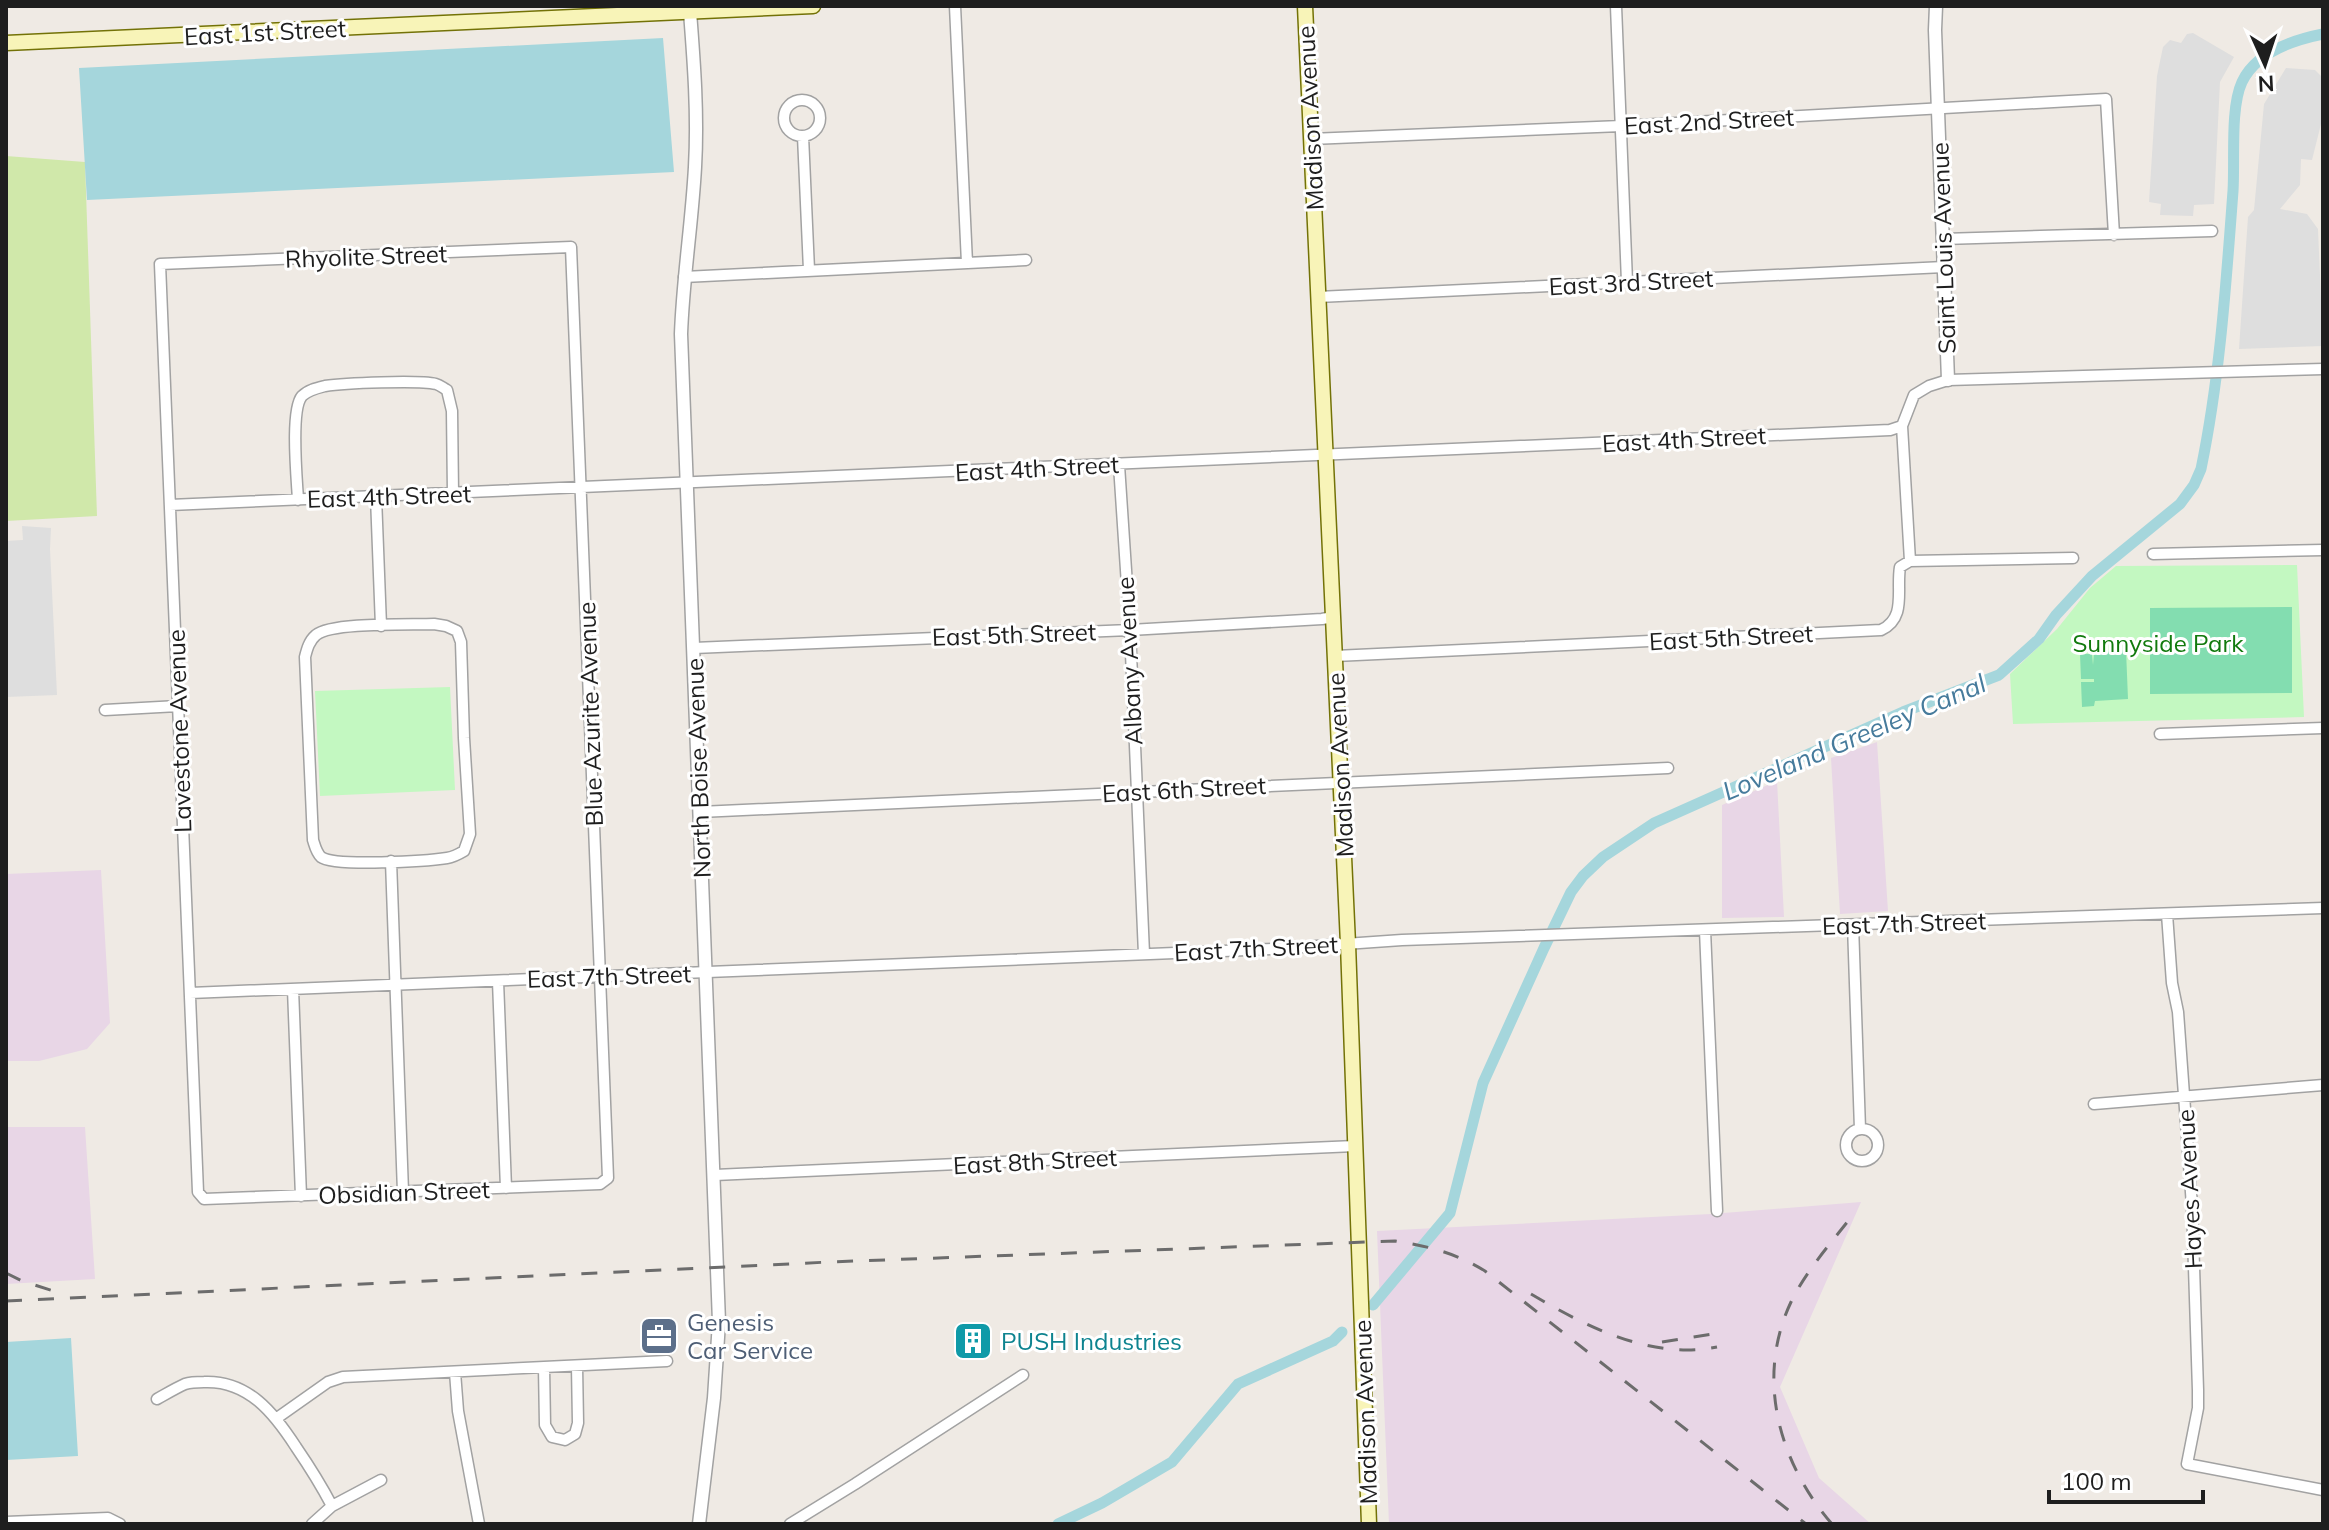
<svg xmlns="http://www.w3.org/2000/svg" width="2329" height="1530" font-family="Mulish,sans-serif">
<style>
.industrial{fill:#e8d6e6}
.grass{fill:#d0e8aa}
.park{fill:#c3f8c1}
.pitch{fill:#83ddb0}
.parking{fill:#dedede}
.water{fill:#a5d6dc}
.lines{fill:none;stroke-linecap:round;stroke-linejoin:round}
.canal{stroke:#a5d6dc;stroke-width:11}
.minor-casing{stroke:#a2a2a2;stroke-width:13}
.tertiary-casing{stroke:#a2a2a2;stroke-width:15}
.secondary-casing{stroke:#737207;stroke-width:17}
.minor{stroke:#fff;stroke-width:10}
.tertiary{stroke:#fff;stroke-width:12}
.secondary{stroke:#f8f4b8;stroke-width:14}
.rail{stroke:#6c6c6c;stroke-width:3;stroke-dasharray:16 16;stroke-linecap:butt}
.labels{text-anchor:middle;dominant-baseline:central;stroke-width:6;stroke-linejoin:round;paint-order:stroke}
.street-label{font-size:24px;fill:#1e1e1e;stroke:#fff}
.park-label{font-size:24px;fill:#117a0d;stroke:#fff}
.service-label{font-size:24px;fill:#4e5e75;stroke:#fff;text-anchor:start}
.culture-label{font-size:24px;fill:#0d838f;stroke:#fff;text-anchor:start}
.water-label{font-size:26px;font-style:italic;fill:#467b9c;stroke:#fff}
</style>
<rect width="100%" height="100%" fill="#efeae4"/>
<path class="industrial" d="M1877 742 1888 911 1840 914 1831 758Z
M1777 781 1784 917 1722 918V805Z
M101 870 110 1023 87 1049 39 1061H6V874Z
M6 1127H85L95 1279 6 1284Z
M1861 1202 1780 1387 1819 1478 1871 1524H1389L1377 1231 1711 1214Z"/>
<path class="grass" d="M6 156 85 162 97 516 6 521Z"/>
<path class="park" d="M2297 565 2304 717 2013 724 2010 674 2057 629 2090 588 2116 566Z
M450 687 455 790 320 796 315 691Z"/>
<path class="pitch" d="M2292 607V693L2150 694V608Z
M2126 650 2128 699 2095 701 2094 706 2082 707 2081 682H2094V679H2081L2080 654H2092L2093 665 2094 653Z"/>
<path class="parking" d="M2193 33 2234 57 2220 82 2214 204 2194 205 2193 216 2160 215 2161 204 2149 202 2157 76 2163 47 2170 40 2181 43 2187 34Z
M2286 68 2315 70 2323 78V116L2312 160 2301 159 2300 185 2280 209 2307 214 2318 229 2323 346 2239 349 2248 217 2254 210 2264 104Z
M22 526 51 528 50 549 57 695 6 697V541L23 540Z"/>
<path class="water" d="M663 38 674 172 87 200 79 68Z
M71 1338 78 1456 6 1460V1342Z"/>
<g class="lines">
<path class="canal" d="M1373 1305 1450 1213 1483 1083 1544 948 1571 892 1583 876 1603 857 1654 823 1903 712 1999 675 2039 639 2056 615 2092 576 2180 504 2194 485 2201 469C2220 377 2226 284 2233 191 2235 160 2230 108 2242 82 2256 52 2293 40 2323 34
M1058 1524 1102 1503 1172 1462 1238 1384 1333 1341 1342 1332"/>
<defs>
<path id="minor" d="M955 6 967 263
M1616 6 1627 282
M784 118a18 18 0 1 1 36 0a18 18 0 1 1-36 0Z
M803 136 809 270
M1311 139 1621 126 2106 99 2114 235
M1943 239 2212 231
M571 247 608 1178 600 1184 204 1199 198 1192 160 264Z
M684 277 1026 260
M1318 297 1944 267
M1119 465 1130 630 1144 954
M376 497 381 626
M298 500C297 480 290 410 302 396 308 390 317 388 325 386 344 383 419 380 436 384 440 385 443 388 447 390L452 411 453 494
M170 505 1890 430 1902 426
M2153 554 2323 550
M1910 561 1902 426 1914 395 1929 386 1948 380 2323 369
M434 624 446 626 457 631 461 642 464 738 470 834 464 851C459 854 454 857 447 858 428 861 334 867 321 857 316 852 315 846 313 840L305 657C307 649 309 641 316 635 332 622 410 625 434 624Z
M694 648 1130 630 1322 619 1333 617
M1335 656 1881 630C1907 618 1896 590 1900 567L1910 561 2073 558
M105 710 178 706
M2160 734 2323 728
M700 812 1668 768
M391 861 403 1192
M2167 914 2172 983 2178 1012 2192 1206 2198 1390V1408L2187 1464 2323 1490
M1853 925 1860 1129
M1705 930 1717 1211
M498 981 506 1188
M293 989 301 1196
M190 993 1274 949 1402 940 2323 908
M2094 1104 2323 1085
M1846 1145a16 16 0 1 1 32 0a16 16 0 1 1-32 0Z
M715 1175 1355 1146
M544 1367 545 1425 552 1437 565 1440 575 1434 578 1423 577 1366
M455 1372 458 1411 479 1524
M157 1399C166 1394 176 1388 185 1384 191 1382 198 1382 204 1382 248 1380 274 1413 296 1447 309 1466 321 1485 332 1506
M277 1418 328 1382 343 1377 667 1361
M6 1522 108 1518 120 1524
M312 1524 332 1506 381 1480
M790 1524 855 1484 1023 1375"/>
<path id="tertiary" d="M1936 6 1935 30 1948 380
M690 12C694 63 698 115 695 167 692 223 683 278 681 334L719 1322 714 1398 699 1524"/>
<path id="secondary" d="M1305 6 1348 944 1369 1524
M6 43 813 6"/>
</defs>
<use href="#minor" class="minor-casing"/>
<use href="#tertiary" class="tertiary-casing"/>
<use href="#secondary" class="secondary-casing"/>
<use href="#minor" class="minor"/>
<use href="#tertiary" class="tertiary"/>
<use href="#secondary" class="secondary"/>
<path class="rail" d="M6 1273 22 1281 60 1293
M1531 1294C1587 1327 1651 1360 1717 1347
M6 1301 829 1262 1395 1241C1428 1246 1456 1253 1485 1271L1806 1524
M1662 1342 1713 1334
M1832 1524C1779 1463 1755 1378 1791 1302 1807 1269 1833 1241 1855 1212"/>
</g>
<defs>
<symbol id="office-square" viewBox="-11 -11 22 22"><rect x="-9" y="-9" width="18" height="18" rx="4" fill="#5c6f8a" stroke="#fff"/><path d="M-6-3h4V-5.5h4V-3h4V5H-6ZM-1-4.5V-3h2v-1.5ZM-6 0V1H6V0Z" fill="#fff"/></symbol>
<symbol id="building-square" viewBox="-11 -11 22 22"><rect x="-9" y="-9" width="18" height="18" rx="4" fill="#0f9aa8" stroke="#fff"/><path d="M-4-6H4V6H1V3H-1V6H-4ZM-2.5-4.3h1.7v1.8h-1.7ZM.8-4.3h1.7v1.8H.8ZM-2.5-1h1.7V.8h-1.7ZM.8-1h1.7V.8H.8Z" fill="#fff"/></symbol>
</defs>
<g fill-rule="evenodd">
<use href="#office-square" x="637" y="1314" width="44" height="44"/>
<use href="#building-square" x="951" y="1319" width="44" height="44"/>
</g>
<g class="labels">
<g class="street-label">
<text transform="translate(265 32) rotate(-3)">East 1st Street</text>
<text transform="translate(1310 118) rotate(-93)">Madison Avenue</text>
<text transform="translate(1709 121) rotate(-3)">East 2nd Street</text>
<text transform="translate(1943 248) rotate(-92)">Saint Louis Avenue</text>
<text transform="translate(366 256) rotate(-2)">Rhyolite Street</text>
<text transform="translate(1631 282) rotate(-3)">East 3rd Street</text>
<text transform="translate(1684 439) rotate(-3)">East 4th Street</text>
<text transform="translate(1037 468) rotate(-3)">East 4th Street</text>
<text transform="translate(389 496) rotate(-2)">East 4th Street</text>
<text transform="translate(1014 634) rotate(-2)">East 5th Street</text>
<text transform="translate(1731 637) rotate(-3)">East 5th Street</text>
<text transform="translate(1129 661) rotate(-93)">Albany Avenue</text>
<text transform="translate(590 714) rotate(-92)">Blue Azurite Avenue</text>
<text transform="translate(179 731) rotate(-92)">Lavestone Avenue</text>
<text transform="translate(1340 765) rotate(-93)">Madison Avenue</text>
<text transform="translate(698 768) rotate(-92)">North Boise Avenue</text>
<text transform="translate(1184 789) rotate(-3)">East 6th Street</text>
<text transform="translate(1904 923) rotate(-2)">East 7th Street</text>
<text transform="translate(1256 948) rotate(-3)">East 7th Street</text>
<text transform="translate(609 976) rotate(-2)">East 7th Street</text>
<text transform="translate(1035 1161) rotate(-3)">East 8th Street</text>
<text transform="translate(2189 1189) rotate(-93)">Hayes Avenue</text>
<text transform="translate(404 1192) rotate(-2)">Obsidian Street</text>
<text transform="translate(1365 1412) rotate(-92)">Madison Avenue</text>
</g>
<g class="park-label">
<text x="2158" y="643">Sunnyside Park</text>
</g>
<g class="service-label">
<text x="687" y="1322">Genesis<tspan x="687" dy="28">Car Service</tspan></text>
</g>
<g class="culture-label">
<text x="1001" y="1341">PUSH Industries</text>
</g>
<g class="water-label">
<text transform="translate(1854 737) rotate(-23)">Loveland Greeley Canal</text>
</g>
</g>
<rect width="2329" height="1530" fill="none" stroke="#1e1e1e" stroke-width="16"/>
<g transform="translate(2265 64) rotate(177)" stroke="#ffffff" stroke-width="6" paint-order="stroke">
<path d="M0-6L14 30L0 20L-14 30Z" fill="#1e1e1e"/>
<text y="-12" font-size="22" font-weight="bold" text-anchor="middle" fill="#1e1e1e">N</text>
</g>
<path d="M2049 1490v12h154v-12" fill="none" stroke="#1e1e1e" stroke-width="4"/>
<text x="2061" y="1490" font-size="24" fill="#1e1e1e" stroke="#ffffff" stroke-width="6" paint-order="stroke">100 m</text>
</svg>
